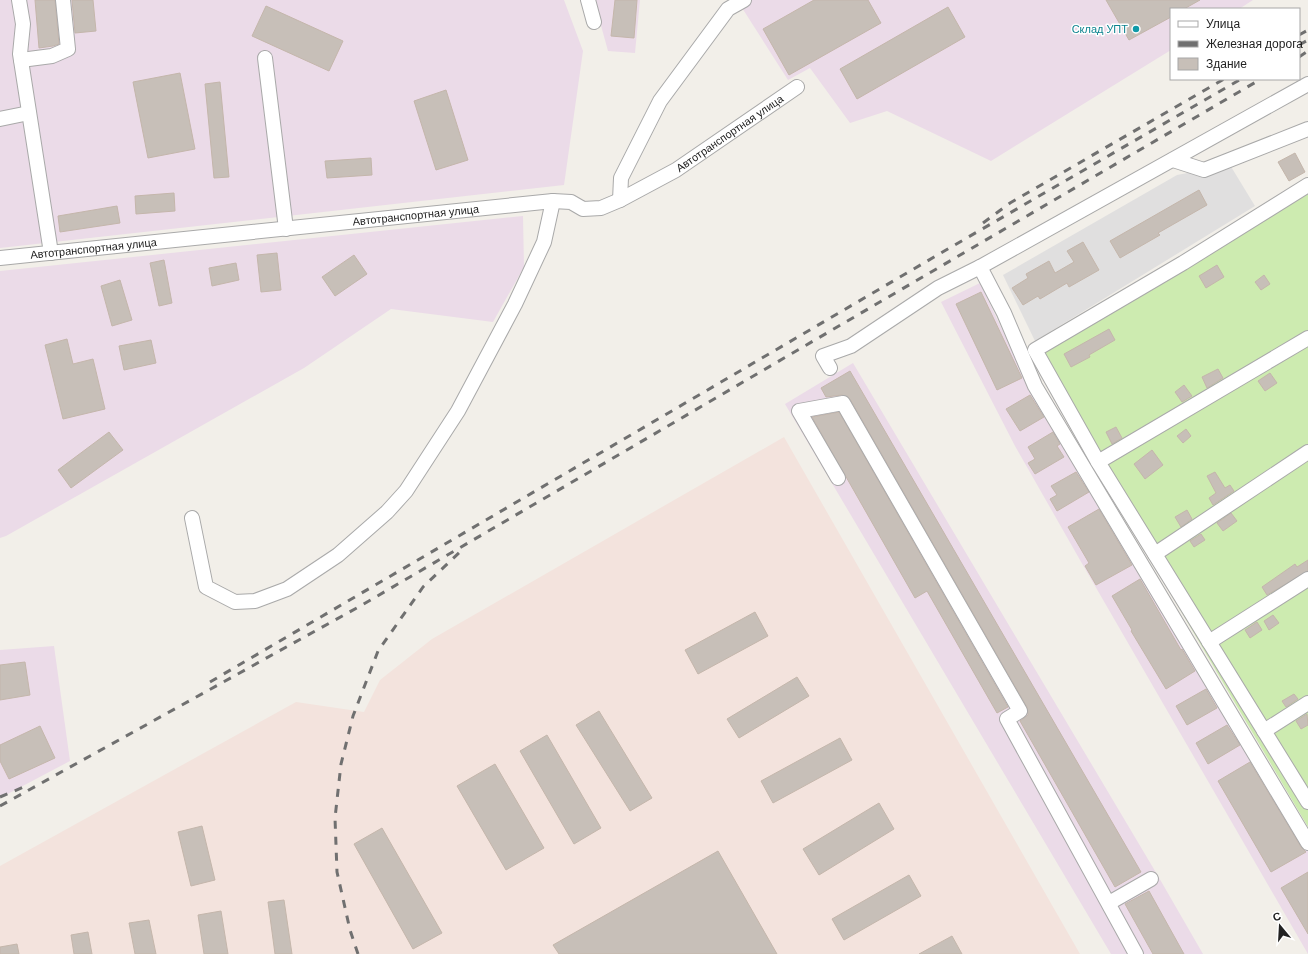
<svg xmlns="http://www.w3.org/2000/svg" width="1308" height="954" font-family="'DM Sans',sans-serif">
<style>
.residential{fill:#e0dfdf}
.industrial{fill:#ebdbe8}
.military{fill:#f3e3dd}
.grass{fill:#cdebb0}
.building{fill:#c7bfb8;stroke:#c4b6ab}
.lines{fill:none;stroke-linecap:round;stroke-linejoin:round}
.minor-casing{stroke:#a9a9a9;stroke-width:16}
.minor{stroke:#fff;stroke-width:14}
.rail{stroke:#707070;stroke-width:3;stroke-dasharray:8 8;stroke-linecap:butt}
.culture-dot{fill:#0f9aa8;stroke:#fff;stroke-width:1.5}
.labels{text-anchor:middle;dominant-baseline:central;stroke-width:3;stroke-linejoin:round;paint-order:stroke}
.culture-label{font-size:11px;fill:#0d838f;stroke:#fff;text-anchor:end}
.street-label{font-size:11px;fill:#222;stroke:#fff}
</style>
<rect width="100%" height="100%" fill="#f2efe9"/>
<path class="residential" d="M1230 165 1255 206 1035 341 1003 275 1177 175Z"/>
<path class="industrial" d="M0 0H564L583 51 564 185 0 248Z
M594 0H640L635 53 608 51Z
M737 0H1253L1239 9H1171V50L991 161 887 111 850 123 810 68 788 80Z
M523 216 524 267 493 322 391 309 304 368 6 536 0 538V271Z
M980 283 1027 382 1308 849V954L1080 560 1015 446 941 302Z
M853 363 1158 876 1203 954H1111L785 404Z
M54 646 70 761 0 798V650Z"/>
<path class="military" d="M784 437 1080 954H0V866L296 702 364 712 380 680 432 639Z"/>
<path class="grass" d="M1308 194V827L1032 358Z"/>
<path class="building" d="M35 0H55L59 44 53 46 39 48Z
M72 0H93L96 31 75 33Z
M615 0H637L634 38 611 36Z
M814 0H868L881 23 789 75 763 29Z
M1106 0H1200L1184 9H1171V17L1129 40Z
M266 6 343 41 329 71 252 36Z
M948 7 965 37 857 99 840 69Z
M180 73 195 149 148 158 133 82Z
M220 82 229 177 214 178 205 84Z
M446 90 468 160 436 170 414 101Z
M1295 153 1305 172 1289 181 1278 162Z
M371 158 372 175 327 178 325 161Z
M1199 190 1207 205 1158 233 1160 235 1120 258 1110 241Z
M174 193 175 211 136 214 135 196Z
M117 206 120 223 60 232 58 216Z
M1083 242 1099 270 1069 287 1067 283 1040 299 1038 296 1023 305 1012 288 1028 278 1026 274 1049 261 1055 273 1074 262 1067 251Z
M277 253 281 290 261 292 257 255Z
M354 255 367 274 335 296 322 277Z
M164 260 172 303 159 306 150 263Z
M236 263 239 280 212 286 209 268Z
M1217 265 1224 277 1206 288 1199 276Z
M1264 275 1270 284 1261 290 1255 282Z
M120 280 132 320 112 326 101 286Z
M981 292 1022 378 997 390 956 304Z
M1109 329 1115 340 1089 355 1090 357 1071 367 1064 354Z
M67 339 73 364 93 359 105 409 63 419 45 345Z
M151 340 156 363 124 370 119 346Z
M1218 369 1223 378 1207 388 1202 377Z
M850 371 1141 872 1115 887 1020 721 1028 715 1027 707 850 399 842 395 826 397 821 388Z
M1270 373 1277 383 1265 391 1258 381Z
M1184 385 1192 396 1182 402 1175 392Z
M1030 395 1044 417 1020 431 1006 409Z
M839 412 1008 707 997 713 927 591 915 598 812 417Z
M1116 427 1122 438 1112 444 1106 432Z
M1186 429 1191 436 1183 443 1177 436Z
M109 432 123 450 71 488 58 470Z
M1053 432 1060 444 1057 446 1064 457 1035 474 1028 463 1035 459 1028 447Z
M1152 450 1163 465 1145 479 1134 464Z
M1076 472 1089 492 1057 511 1050 499 1057 495 1051 486Z
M1215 472 1225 488 1230 485 1234 491 1213 505 1209 498 1216 493 1207 476Z
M1099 509 1132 565 1096 585 1085 566 1089 563 1068 527Z
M1187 510 1192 519 1181 527 1175 517Z
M1231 513 1237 521 1223 531 1217 523Z
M1201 534 1205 540 1194 547 1190 541Z
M1308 560V571L1267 595 1262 587 1295 564 1297 567Z
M1140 579 1181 650 1182 649 1195 671 1166 689 1131 631 1132 630 1112 596Z
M755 612 768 636 698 674 685 650Z
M1273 615 1279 623 1269 630 1264 621Z
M1257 622 1262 630 1250 638 1245 630Z
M25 662 30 695 0 700V665Z
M797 677 809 696 739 738 727 719Z
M1206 689 1217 708 1187 725 1176 706Z
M1294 694 1298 699 1286 707 1282 701Z
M599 711 652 798 630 811 576 725Z
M1307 714 1308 725 1301 729 1296 721Z
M1227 725 1240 745 1208 764 1196 743Z
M40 726 55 758 9 779 0 761V745Z
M547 735 601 828 574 844 520 751Z
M840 738 852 760 773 803 761 781Z
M1250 762 1301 847 1306 852 1271 872 1218 781Z
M495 764 544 848 506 870 457 786Z
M879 803 894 829 819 875 803 849Z
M202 826 215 880 191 886 178 832Z
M382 828 442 933 413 949 354 844Z
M718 851 777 954H559L553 945Z
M1308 872V934L1281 888Z
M909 875 921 896 844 940 832 919Z
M1149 891 1184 954H1153L1125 904Z
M284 900 292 954H275L268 902Z
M221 911 228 954H204L198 915Z
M149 920 156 954H135L129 923Z
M88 932 92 954H74L71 935Z
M952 936 962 954H919Z
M17 944 19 954H0V947Z"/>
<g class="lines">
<defs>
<g id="minor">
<path d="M19 0 23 24 20 54 51 253"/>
<path d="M588 0 594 22"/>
<path d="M265 58 286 229"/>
<path d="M21 60 52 56 68 49 63 0"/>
<path d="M0 119 29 113"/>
<path d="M1173 160 1204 170 1308 129"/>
<path d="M1308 185 1183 263 1035 350 1098 462 1308 802"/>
<path d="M620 200 621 178 660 101 728 9 744 0"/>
<path id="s1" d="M0 258 553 201 571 202 583 209 601 208 620 200 676 170 797 87"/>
<path d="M980 267 1004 313 1035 386 1308 843"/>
<path d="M830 368 823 356 851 346 938 288 980 267 1308 84"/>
<path d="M1098 462 1308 338"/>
<path d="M838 478 799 411 843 403 1020 711 1007 719 1136 954"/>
<path d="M192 518 206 587 235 602 255 601 287 589 338 555 387 512 406 491 458 411 515 304 544 242 553 201"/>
<path d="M1155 554 1308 452"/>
<path d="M1209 642 1308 579"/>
<path d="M1264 731 1308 703"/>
<path d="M1109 903 1151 879"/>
</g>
</defs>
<use href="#minor" class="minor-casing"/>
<use href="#minor" class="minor"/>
<path class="rail" d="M1299 35 1308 30
M1299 45 1308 40
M1299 57 1308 51
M983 223 1010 203 1224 79
M210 682 946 250 1241 79
M0 797 26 786
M0 806 362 605 1261 79
M358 954 350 930 337 872 335 818 341 764 353 716 378 651 423 587 462 550"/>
</g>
<circle class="culture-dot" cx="1136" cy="29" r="4"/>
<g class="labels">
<g class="culture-label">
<text x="1128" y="29">Склад УПТ</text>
</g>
<g class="street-label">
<text stroke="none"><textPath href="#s1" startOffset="755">Автотранспортная улица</textPath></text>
<text stroke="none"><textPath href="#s1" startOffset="418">Автотранспортная улица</textPath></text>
<text stroke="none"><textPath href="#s1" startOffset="94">Автотранспортная улица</textPath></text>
</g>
</g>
<rect x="1170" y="8" width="130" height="72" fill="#ffffff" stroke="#a7a7a7"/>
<rect x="1178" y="21" width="20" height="6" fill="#ffffff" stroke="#a7a7a7"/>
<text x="1206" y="28" font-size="12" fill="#222222">Улица</text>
<rect x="1178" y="41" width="20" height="6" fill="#707070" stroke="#a7a7a7"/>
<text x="1206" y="48" font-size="12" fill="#222222">Железная дорога</text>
<rect x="1178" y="58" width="20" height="12" fill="#c7bfb8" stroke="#a7a7a7"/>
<text x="1206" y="68" font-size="12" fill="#222222">Здание</text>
<g transform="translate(1280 926) rotate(342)" stroke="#ffffff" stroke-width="3" paint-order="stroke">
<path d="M0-3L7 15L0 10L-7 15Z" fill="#222222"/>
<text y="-6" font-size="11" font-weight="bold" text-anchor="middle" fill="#222222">С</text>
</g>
</svg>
